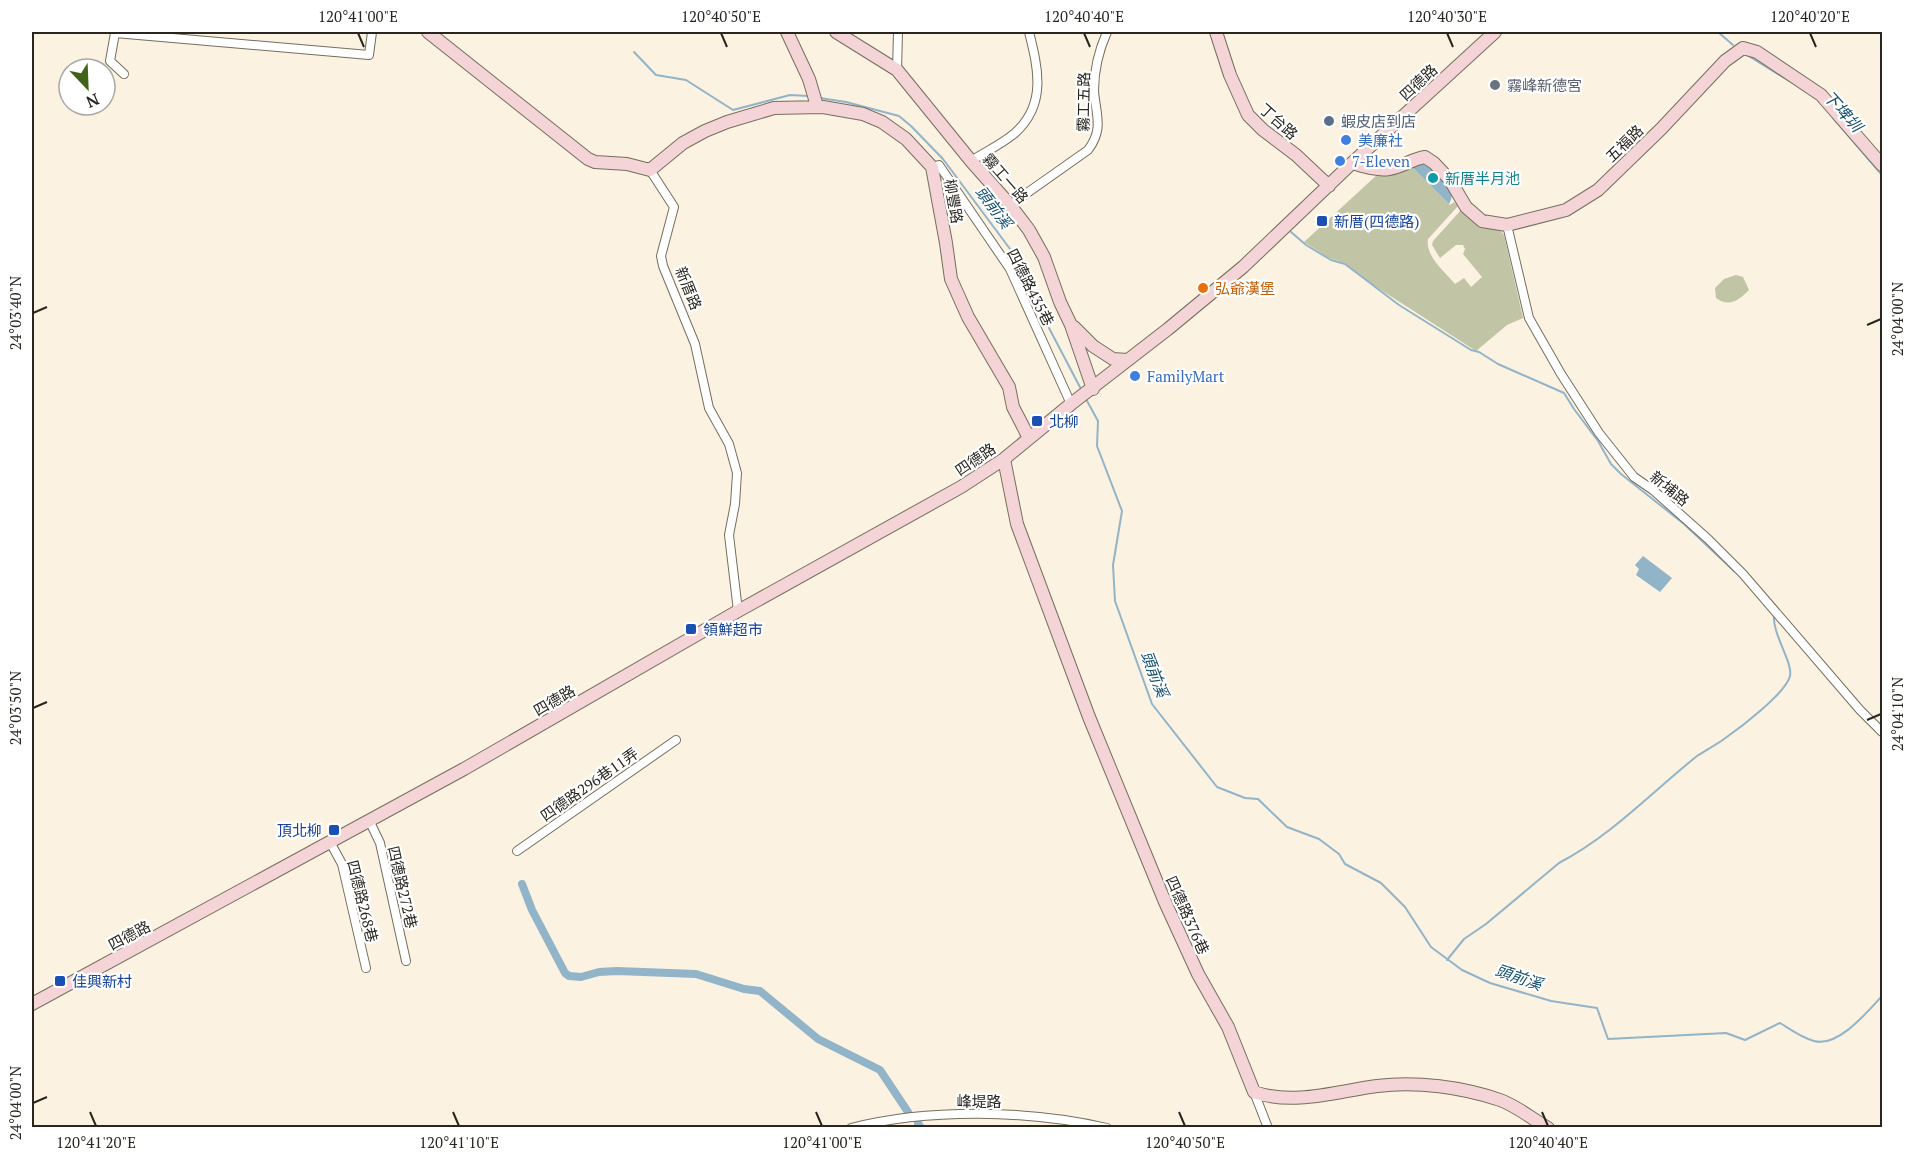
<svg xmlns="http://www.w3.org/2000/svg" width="1914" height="1159" font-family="'PT Serif','Noto Sans TC',serif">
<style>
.green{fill:#c1c4a5}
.water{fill:#92b4c8}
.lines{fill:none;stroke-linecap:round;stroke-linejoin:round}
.stream{stroke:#92b4c8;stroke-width:2}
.canal{stroke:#92b4c8;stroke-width:8}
.street-casing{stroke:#756e5e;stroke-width:10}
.secondary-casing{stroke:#756e5e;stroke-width:14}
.street{stroke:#fff;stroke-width:8}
.secondary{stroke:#f4d4d7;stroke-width:12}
.ticks{fill:none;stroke:#29261f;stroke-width:2}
.worship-dot{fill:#6b7280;stroke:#fff;stroke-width:2}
.service-dot{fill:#5c6f8a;stroke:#fff;stroke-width:2}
.shop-dot{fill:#3f7fe0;stroke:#fff;stroke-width:2}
.culture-dot{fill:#0f9aa8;stroke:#fff;stroke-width:2}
.transit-dot{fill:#1a4fb4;stroke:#fff;stroke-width:2}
.food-dot{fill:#e8710a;stroke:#fff;stroke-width:2}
.labels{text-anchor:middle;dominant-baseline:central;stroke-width:4.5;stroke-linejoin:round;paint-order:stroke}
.street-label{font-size:15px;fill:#29261f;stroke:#fff}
.worship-label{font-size:15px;fill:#5b616d;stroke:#fff;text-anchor:start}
.service-label{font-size:15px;fill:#4e5e75;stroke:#fff;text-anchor:start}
.shop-label{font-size:15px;fill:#366cbe;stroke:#fff;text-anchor:start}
.culture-label{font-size:15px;fill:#0d838f;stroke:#fff;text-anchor:start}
.transit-label{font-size:15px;fill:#164399;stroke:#fff;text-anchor:start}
.food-label{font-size:15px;fill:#c56008;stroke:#fff;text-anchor:start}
.water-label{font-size:16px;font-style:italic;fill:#14506e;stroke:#fff}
.neatline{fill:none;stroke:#29261f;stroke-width:2}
.ticks-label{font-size:15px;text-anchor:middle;fill:#29261f}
</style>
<rect width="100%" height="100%" fill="#fbf2e1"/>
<path class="green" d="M1408 163 1450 205 1454 202 1458 206 1428 239C1425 256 1445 272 1455 284L1464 278 1471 287 1482 277 1463 254 1465 249 1463 245H1456L1440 258 1432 245 1433 241 1462 209 1482 228 1499 229 1504 235 1523 318 1507 325 1476 351 1367 281 1345 263 1329 258 1304 242 1378 174Z
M1736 275 1743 277 1749 290C1739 300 1729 308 1716 298L1715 288 1724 279Z"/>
<path class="water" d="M1414 161C1429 165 1461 185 1449 204L1408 163Z
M1643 556 1672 578 1660 592 1636 575 1639 569 1635 565Z"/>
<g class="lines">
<path class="stream" d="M1718 32 1733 45
M634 52 656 75 686 80 733 110 790 95 808 96
M1747 55 1791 82
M820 98 846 102 899 116 911 126 943 159 1013 253 1049 328 1082 391
M1833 118 1882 175
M1291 232 1306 245 1331 260 1345 264 1399 305 1471 350 1479 352 1498 364 1564 393 1574 409 1598 441 1611 464 1621 474 1684 524 1734 571
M1086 399 1098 421 1097 446 1122 511 1113 565 1115 601 1152 704 1217 787 1245 798 1258 799 1287 827 1319 839 1339 854 1345 864 1381 883 1405 907 1431 947 1462 970 1490 983 1551 1001 1597 1008 1608 1039 1726 1033 1745 1040 1780 1023C1790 1029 1802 1038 1814 1041 1838 1048 1868 1011 1882 996
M1447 960 1464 939 1486 924 1559 863C1611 836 1652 792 1697 756 1706 750 1716 745 1724 739 1740 728 1786 693 1790 676 1793 662 1772 634 1774 615"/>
<path class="canal" d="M522 884 532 910 565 973 569 976 581 977 599 972 617 971 696 974 744 989 760 991 818 1039 880 1070 908 1112
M918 1123 921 1128"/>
<defs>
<path id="street" d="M897 70 898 32
M124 74 110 61 115 33 369 55 372 32
M971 161C985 152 1002 144 1015 133 1047 104 1038 68 1029 32
M932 167 939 165 1010 269 1071 404
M650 170 674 207 661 256 663 266 695 344 709 408 729 444 737 473 735 504 729 535 738 611
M1010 205 1088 150C1104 129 1096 115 1094 91 1094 70 1099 50 1107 32
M1507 225 1529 318 1561 374 1599 433 1634 477 1653 490 1708 539 1743 574 1860 710 1882 732
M369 820 380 843 406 961
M330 842 342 864 366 968
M517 851 676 740
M1254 1092 1268 1128
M851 1128C929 1108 1029 1110 1107 1128"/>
<path id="secondary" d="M428 32 588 159 595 162 627 164 650 170 683 143 705 131 727 122 774 108 823 107 863 114 882 122 906 139 932 167 946 243 951 279 968 317 1009 387 1013 407 1029 438
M787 32 809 79 817 106
M836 32 897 70 971 161 1010 205 1029 230 1044 257 1060 302 1071 325 1093 389
M1216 32 1230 75 1248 115 1263 130 1296 155 1329 186
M1352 163C1363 166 1377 171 1389 169 1402 167 1412 159 1425 157L1434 163 1450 180 1466 207 1482 221 1507 225 1566 210 1598 190 1661 129 1725 61 1743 48 1757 52 1821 95 1882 165
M1074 327 1093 346 1113 359 1127 360
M1004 459 1017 524 1089 717 1165 902 1198 974 1228 1027 1254 1092C1293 1106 1338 1091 1377 1086 1417 1081 1462 1087 1500 1100 1517 1106 1532 1119 1548 1128
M32 1004 464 769 738 611 961 487 1004 459 1071 404 1168 329 1243 267 1352 163 1495 32"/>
</defs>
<use href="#street" class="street-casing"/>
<use href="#secondary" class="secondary-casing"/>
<use href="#street" class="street"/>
<use href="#secondary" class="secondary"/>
</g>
<path class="ticks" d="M358 33 364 47M721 33 727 47M1084 33 1090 47M1447 33 1453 47M1810 33 1816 47M33 313 47 307M1867 325 1881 319M33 708 47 702M1867 720 1881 714M33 1103 47 1097M90 1112 96 1126M453 1112 459 1126M816 1112 822 1126M1179 1112 1185 1126M1542 1112 1548 1126"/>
<circle class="worship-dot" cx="1495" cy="85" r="6"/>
<circle class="service-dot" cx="1329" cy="121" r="6"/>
<g class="shop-dot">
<circle cx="1346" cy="140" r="6"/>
<circle cx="1340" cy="161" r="6"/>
<circle cx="1135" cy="376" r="6"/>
</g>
<circle class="culture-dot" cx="1433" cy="178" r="6"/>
<g class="transit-dot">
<rect x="1316" y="215" width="12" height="12" rx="3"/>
<rect x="1031" y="415" width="12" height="12" rx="3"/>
<rect x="685" y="623" width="12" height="12" rx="3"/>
<rect x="328" y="824" width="12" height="12" rx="3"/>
<rect x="54" y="975" width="12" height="12" rx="3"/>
</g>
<circle class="food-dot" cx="1203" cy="288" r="6"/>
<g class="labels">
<g class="street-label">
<text transform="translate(1418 82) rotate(-43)">四德路</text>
<text transform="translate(1083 102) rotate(-89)">霧工五路</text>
<text transform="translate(1279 121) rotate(42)">丁台路</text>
<text transform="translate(1624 143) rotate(-44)">五福路</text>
<text transform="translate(1006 178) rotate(49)">霧工一路</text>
<text transform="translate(954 201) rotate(80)">柳豐路</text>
<text transform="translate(1031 287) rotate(63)">四德路435巷</text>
<text transform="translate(689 288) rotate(68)">新厝路</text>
<text transform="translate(975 459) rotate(-34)">四德路</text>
<text transform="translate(1670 488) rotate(39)">新埔路</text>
<text transform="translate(554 700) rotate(-30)">四德路</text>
<text transform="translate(589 784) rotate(-35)">四德路296巷11弄</text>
<text transform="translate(403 887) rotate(77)">四德路272巷</text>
<text transform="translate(363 901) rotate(76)">四德路268巷</text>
<text transform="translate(1188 915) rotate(66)">四德路376巷</text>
<text transform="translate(129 935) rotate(-28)">四德路</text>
<text x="979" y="1101">峰堤路</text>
</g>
<g class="worship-label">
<text x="1507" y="85">霧峰新德宮</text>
</g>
<g class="service-label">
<text x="1341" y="121">蝦皮店到店</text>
</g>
<g class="shop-label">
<text x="1358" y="140">美廉社</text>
<text x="1352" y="161">7-Eleven</text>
<text x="1147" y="376">FamilyMart</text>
</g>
<g class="culture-label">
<text x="1445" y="178">新厝半月池</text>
</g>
<g class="transit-label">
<text x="1334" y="221">新厝(四德路)</text>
<text x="1049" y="421">北柳</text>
<text x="703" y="629">領鮮超市</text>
<text x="322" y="830" text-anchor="end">頂北柳</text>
<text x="72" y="981">佳興新村</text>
</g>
<g class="food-label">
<text x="1215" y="288">弘爺漢堡</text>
</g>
<g class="water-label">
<text transform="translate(1843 111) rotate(48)">下埤圳</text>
<text transform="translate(994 207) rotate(53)">頭前溪</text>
<text transform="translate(1155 674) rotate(69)">頭前溪</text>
<text transform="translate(1519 977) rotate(19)">頭前溪</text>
</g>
</g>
<rect width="1914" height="1159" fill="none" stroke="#ffffff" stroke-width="66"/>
<g transform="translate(87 87) rotate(157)"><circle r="28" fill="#ffffff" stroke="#a9a8a5" stroke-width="1.5"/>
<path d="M0-4.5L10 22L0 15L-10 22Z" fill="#416219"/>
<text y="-9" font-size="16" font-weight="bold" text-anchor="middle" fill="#29261f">N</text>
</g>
<rect x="33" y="33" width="1848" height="1093" class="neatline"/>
<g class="ticks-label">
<text x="358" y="22">120°41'00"E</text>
<text x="721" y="22">120°40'50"E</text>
<text x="1084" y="22">120°40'40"E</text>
<text x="1447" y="22">120°40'30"E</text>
<text x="1810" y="22">120°40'20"E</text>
<text transform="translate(16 313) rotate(-90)" y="5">24°03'40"N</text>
<text transform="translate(1898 319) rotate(-90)" y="5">24°04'00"N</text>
<text transform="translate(16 708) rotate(-90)" y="5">24°03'50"N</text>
<text transform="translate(1898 714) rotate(-90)" y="5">24°04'10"N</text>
<text transform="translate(16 1103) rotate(-90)" y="5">24°04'00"N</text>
<text x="96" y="1148">120°41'20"E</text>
<text x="459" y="1148">120°41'10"E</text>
<text x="822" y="1148">120°41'00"E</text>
<text x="1185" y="1148">120°40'50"E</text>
<text x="1548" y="1148">120°40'40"E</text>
</g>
</svg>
